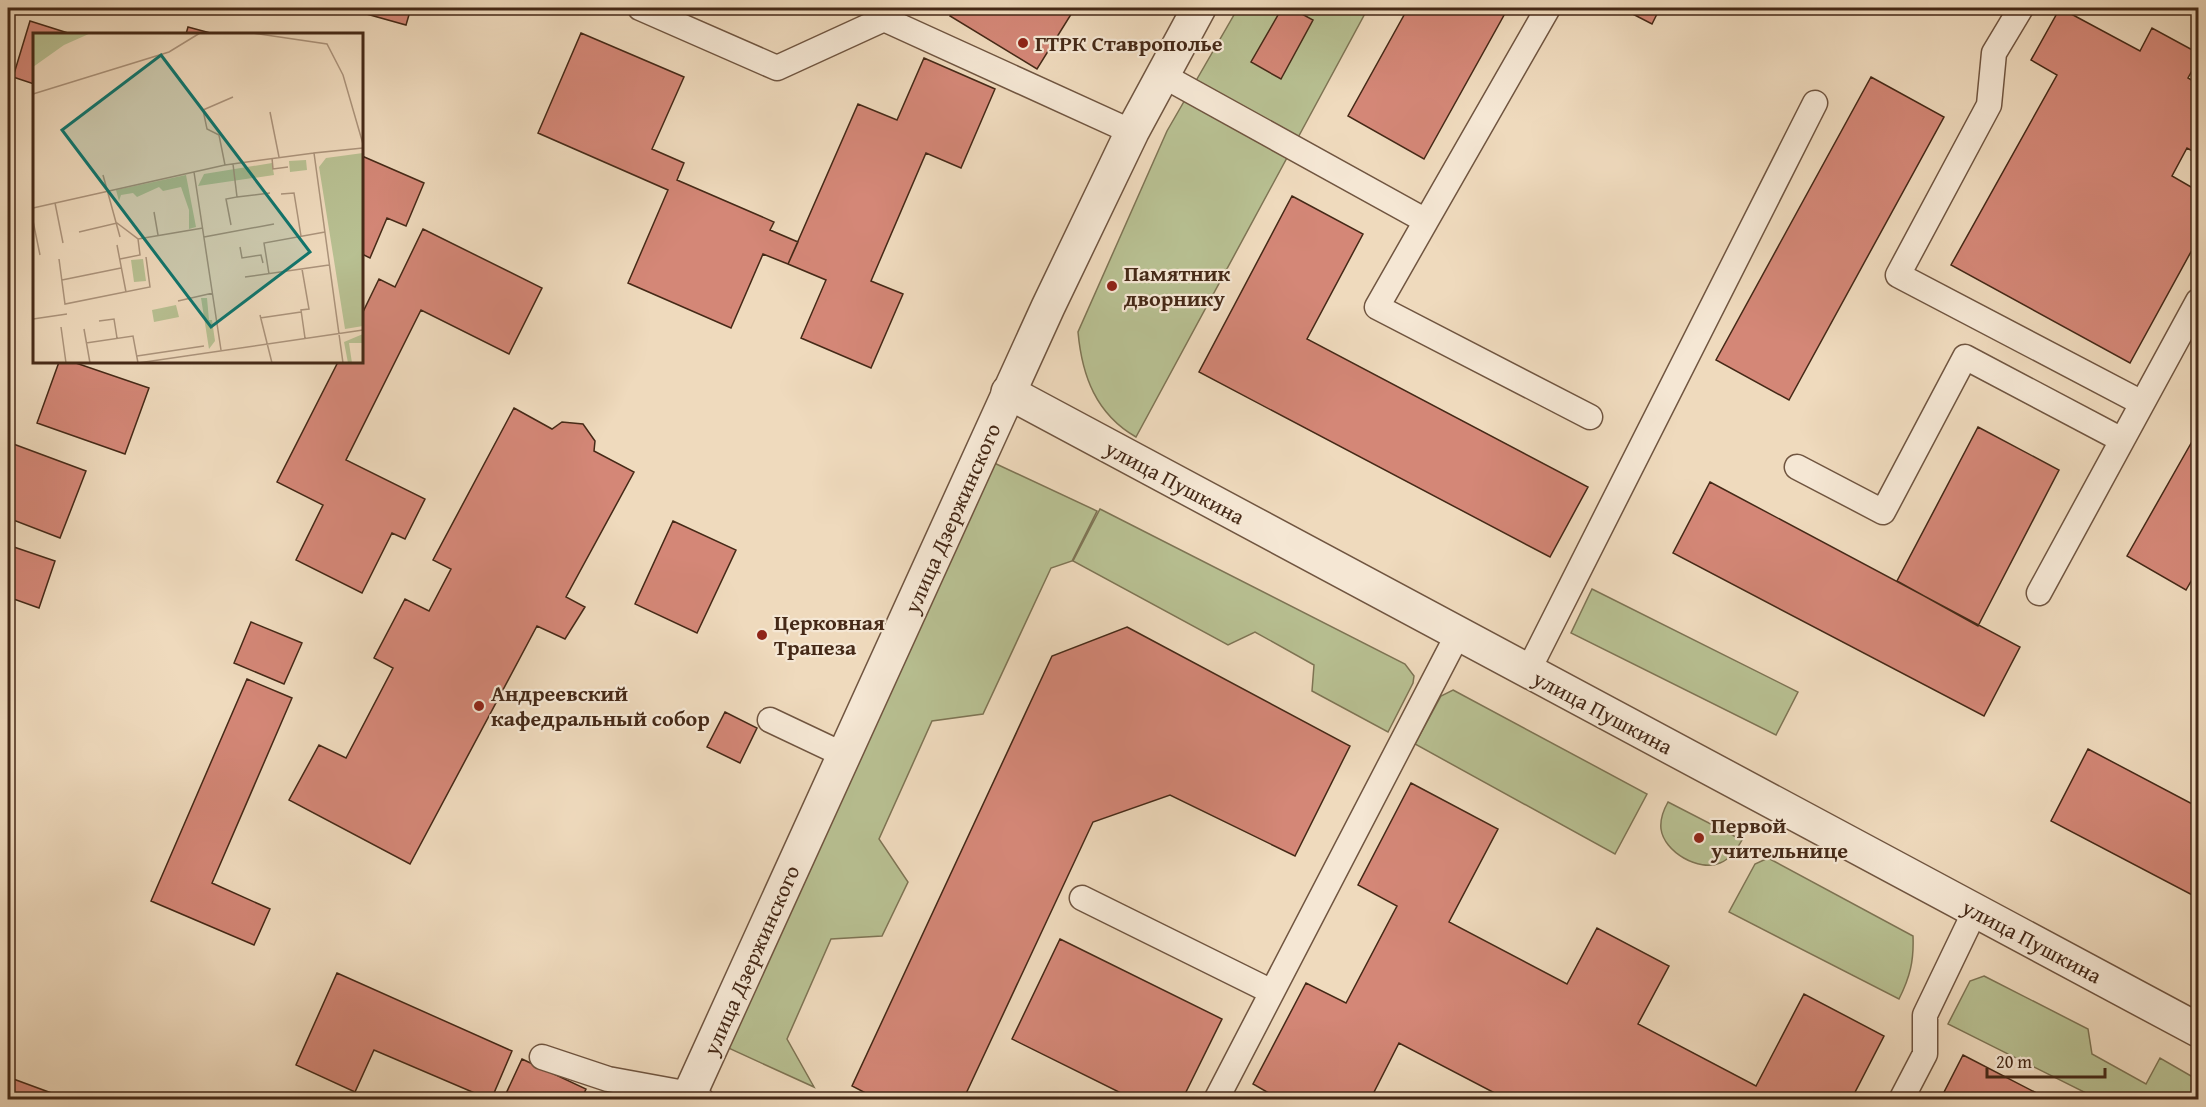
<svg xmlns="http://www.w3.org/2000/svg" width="2206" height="1107" font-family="'Gentium Book Plus',serif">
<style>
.green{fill:#b8c092;stroke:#7e7454;stroke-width:1.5}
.building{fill:#d48777;stroke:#452917;stroke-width:1.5}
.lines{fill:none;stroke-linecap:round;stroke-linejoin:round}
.service-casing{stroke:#705540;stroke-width:27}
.minor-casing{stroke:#705540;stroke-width:36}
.tertiary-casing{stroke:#705540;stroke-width:36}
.service{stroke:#f5e7d4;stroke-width:24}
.minor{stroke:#f5e7d4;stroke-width:33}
.tertiary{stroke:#f5e7d4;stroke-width:33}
.poi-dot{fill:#8f2418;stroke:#f5e7d4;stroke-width:2}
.labels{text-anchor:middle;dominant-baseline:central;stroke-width:4.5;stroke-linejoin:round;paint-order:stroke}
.poi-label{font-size:22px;font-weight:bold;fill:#452917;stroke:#f5e7d4;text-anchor:start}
.street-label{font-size:22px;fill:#452917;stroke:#f5e7d4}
.inset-road{fill:none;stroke:#ab937b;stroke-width:1.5}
.view{fill:#0f766e;fill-opacity:0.15;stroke:#0f766e;stroke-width:3}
.inset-edge{fill:none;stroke:#452917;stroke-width:3}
</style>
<rect width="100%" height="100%" fill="#efdabd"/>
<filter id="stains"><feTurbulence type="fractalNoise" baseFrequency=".00333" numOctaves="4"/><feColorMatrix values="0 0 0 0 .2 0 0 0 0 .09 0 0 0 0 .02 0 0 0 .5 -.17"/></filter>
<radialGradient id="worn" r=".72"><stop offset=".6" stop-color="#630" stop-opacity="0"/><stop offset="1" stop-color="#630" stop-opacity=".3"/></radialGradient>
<path class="green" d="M1238 8H1368L1136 437C1096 414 1082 376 1078 332L1167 131Z
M992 462 1097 511 1072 561 1051 568 983 714 932 721 879 839 908 882 882 936 831 939 787 1039 814 1087 724 1046Z
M1100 509 1405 664 1414 676 1413 683 1388 732 1312 691 1314 665 1255 632 1228 645 1073 561Z
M1592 589 1798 692 1776 735 1571 633Z
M1453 690 1647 794 1615 854 1415 744 1441 696Z
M1668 802 1742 840C1738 848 1729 860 1720 863 1699 872 1664 852 1661 829 1660 820 1664 809 1668 802Z
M1768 858 1913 936C1914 961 1910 977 1899 999L1729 912 1755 864Z
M1984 976 2088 1029 2092 1054 2146 1084 2160 1058 2198 1080V1099H2098L1948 1024 1970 981Z"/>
<path class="building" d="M345 8H411L406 25Z
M955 8H1075L1037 69 950 16Z
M1282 8H1291L1313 20 1281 79 1251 62Z
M1408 8H1508L1424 159 1348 116Z
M1621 8H1660L1652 24Z
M2060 8 2140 51 2152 28 2198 53V60L2188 78 2198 84V154L2187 148 2172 176 2198 191V239L2130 363 1951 265 2057 75 2031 60Z
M30 21 68 33 34 34V84L13 77Z
M188 27 214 34H186Z
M581 33 684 77 652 149 684 163 677 180 774 222 770 230 798 242 788 264 763 254 731 328 628 283 668 190 538 133Z
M924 58 995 89 961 168 926 153 871 281 903 294 871 368 801 338 826 280 788 264 858 104 897 120Z
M1871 77 1944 117 1789 400 1716 360Z
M362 156 424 183 406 226 387 218 370 258 362 254Z
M1292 196 1363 234 1307 339 1588 487 1550 557 1199 372Z
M423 229 542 288 509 354 421 310 346 460 425 499 405 539 392 533 362 593 296 560 323 505 277 482 338 362H362V314L379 279 395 287Z
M59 362H73L149 388 125 454 37 423Z
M514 408 552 429 562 422 583 424 595 441 594 451 634 472 566 597 585 607 565 639 537 626 410 864 289 800 319 745 346 758 393 668 374 658 405 599 429 611 451 569 433 560Z
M1978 427 2059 470 1978 626 1897 581Z
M2198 431V569L2186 590 2127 556Z
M8 442 86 471 60 538 8 518Z
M1710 482 2020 647 1984 716 1673 553Z
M673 521 736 550 697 633 635 604Z
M8 545 55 561 39 608 8 597Z
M251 622 302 643 284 684 234 663Z
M1127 627 1350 746 1295 856 1170 795 1093 822 963 1100H879L852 1086 1052 656Z
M247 679 292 698 212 883 270 909 254 945 151 901Z
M725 712 757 728 740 763 707 747Z
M2088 749 2198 807V898L2051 821Z
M1411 783 1498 829 1449 922 1567 984 1597 928 1669 966 1638 1024 1756 1086 1804 994 1884 1036 1851 1100H1508L1399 1043 1370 1100H1281L1253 1084 1306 983 1346 1003 1397 906 1358 885Z
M1060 939 1222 1019 1182 1100H1135L1012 1039Z
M337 973 512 1051 491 1100 374 1050 355 1092 296 1065Z
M1963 1055 2050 1100H1940Z
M522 1059 586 1089 581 1100H503Z
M8 1077 65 1098 64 1100H8Z"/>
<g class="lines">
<defs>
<path id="service" d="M640 8 777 68 884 19 1132 132
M2021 8 1994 53 1989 105 1898 275 2142 403
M1162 75 1426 221 1377 307 1590 417
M1426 221 1548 8
M1797 467 1883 512 1965 357 2122 440
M2039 593 2198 301
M1528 671 1815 103
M770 720 844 755
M1082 898 1270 991
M542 1057 608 1079 690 1094 702 1100
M1216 1100 1458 634
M1901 1100 1925 1054V1015L1975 911"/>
<path id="minor" d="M1008 392 2198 1030"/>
<path id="tertiary" d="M687 1100 1048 307 1132 132 1199 8"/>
</defs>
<use href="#service" class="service-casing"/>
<use href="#minor" class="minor-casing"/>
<use href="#tertiary" class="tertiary-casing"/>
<use href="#service" class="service"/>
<use href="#minor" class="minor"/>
<use href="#tertiary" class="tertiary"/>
</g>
<g class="poi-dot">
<circle cx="1023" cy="43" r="6"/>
<circle cx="1112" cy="286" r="6"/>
<circle cx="762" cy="635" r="6"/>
<circle cx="479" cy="706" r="6"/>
<circle cx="1699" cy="838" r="6"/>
</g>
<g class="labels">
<g class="poi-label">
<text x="1035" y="43">ГТРК Ставрополье</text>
<text x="1124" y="273">Памятник<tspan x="1124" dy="25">дворнику</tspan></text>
<text x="774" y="622">Церковная<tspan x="774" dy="25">Трапеза</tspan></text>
<text x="491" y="693">Андреевский<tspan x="491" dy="25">кафедральный собор</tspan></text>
<text x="1711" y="825">Первой<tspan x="1711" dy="25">учительнице</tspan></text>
</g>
<g class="street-label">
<text transform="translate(1175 482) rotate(28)">улица Пушкина</text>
<text transform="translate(952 518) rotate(-66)">улица Дзержинского</text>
<text transform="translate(1603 712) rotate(28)">улица Пушкина</text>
<text transform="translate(2032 941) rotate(28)">улица Пушкина</text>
<text transform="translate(751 960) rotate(-66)">улица Дзержинского</text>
</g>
</g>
<g transform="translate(33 33)">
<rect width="330" height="330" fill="#efdabd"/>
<path d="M0 0H58L31 12 0 34ZM330 120V293L312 296 286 134 293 125ZM273 127 274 137 257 139 256 128ZM239 130 241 142 165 153 171 141ZM153 142 163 194 156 196V177L148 154 130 158 126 154 104 164 100 160 88 162 86 168 83 157ZM110 226 113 248 101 249 98 227ZM168 265H174L176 287H179L182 308 176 316ZM143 272 146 284 121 289 119 277ZM330 301V310H316L319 330H315L311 309Z" fill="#b8c092"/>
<path class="inset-road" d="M219 0 294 11 310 42 330 111M0 61 136 19 167 0M237 79 246 124M239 125 240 136 255 134M192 132 186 102 174 96 170 77 200 64M161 139 188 317M70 142 87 204M248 161 261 160 268 203M204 164 237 160M22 170 30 210M0 175 192 132 281 120M121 179 125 202M0 188 7 222M198 192 193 166 204 164 200 131M46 199 84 190 105 206 107 222 87 226M171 204 241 191M105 206 170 195M84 212 93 259M207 214 209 225 228 222 230 230M26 226 32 271 117 254 113 224M269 236 276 276 268 277 272 305M236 241 231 210 292 199M212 244 296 232M29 247 88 235M145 268 180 260M227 282 239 330M227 285 268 279M0 286 34 281M66 288 81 286 84 305M28 294 33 330M51 296 57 330M53 310 100 303 105 330M104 323 171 313M105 330 330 297M310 330 281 120 330 115"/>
<path class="view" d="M128 22 277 219 178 294 29 97Z"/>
<rect width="330" height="330" class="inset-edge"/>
</g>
<rect width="2206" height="1107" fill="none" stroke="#efdabd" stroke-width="30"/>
<rect x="9" y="9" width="2188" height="1089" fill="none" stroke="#452917" stroke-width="3"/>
<rect x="15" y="15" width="2176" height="1077" fill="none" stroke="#452917" stroke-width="1.5"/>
<path d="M1987 1068v9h118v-9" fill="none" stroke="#452917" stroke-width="3"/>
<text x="1996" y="1068" font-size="18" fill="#452917" stroke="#f5e7d4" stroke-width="4.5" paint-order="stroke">20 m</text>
<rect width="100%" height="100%" filter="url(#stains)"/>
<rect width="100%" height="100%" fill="url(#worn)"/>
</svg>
